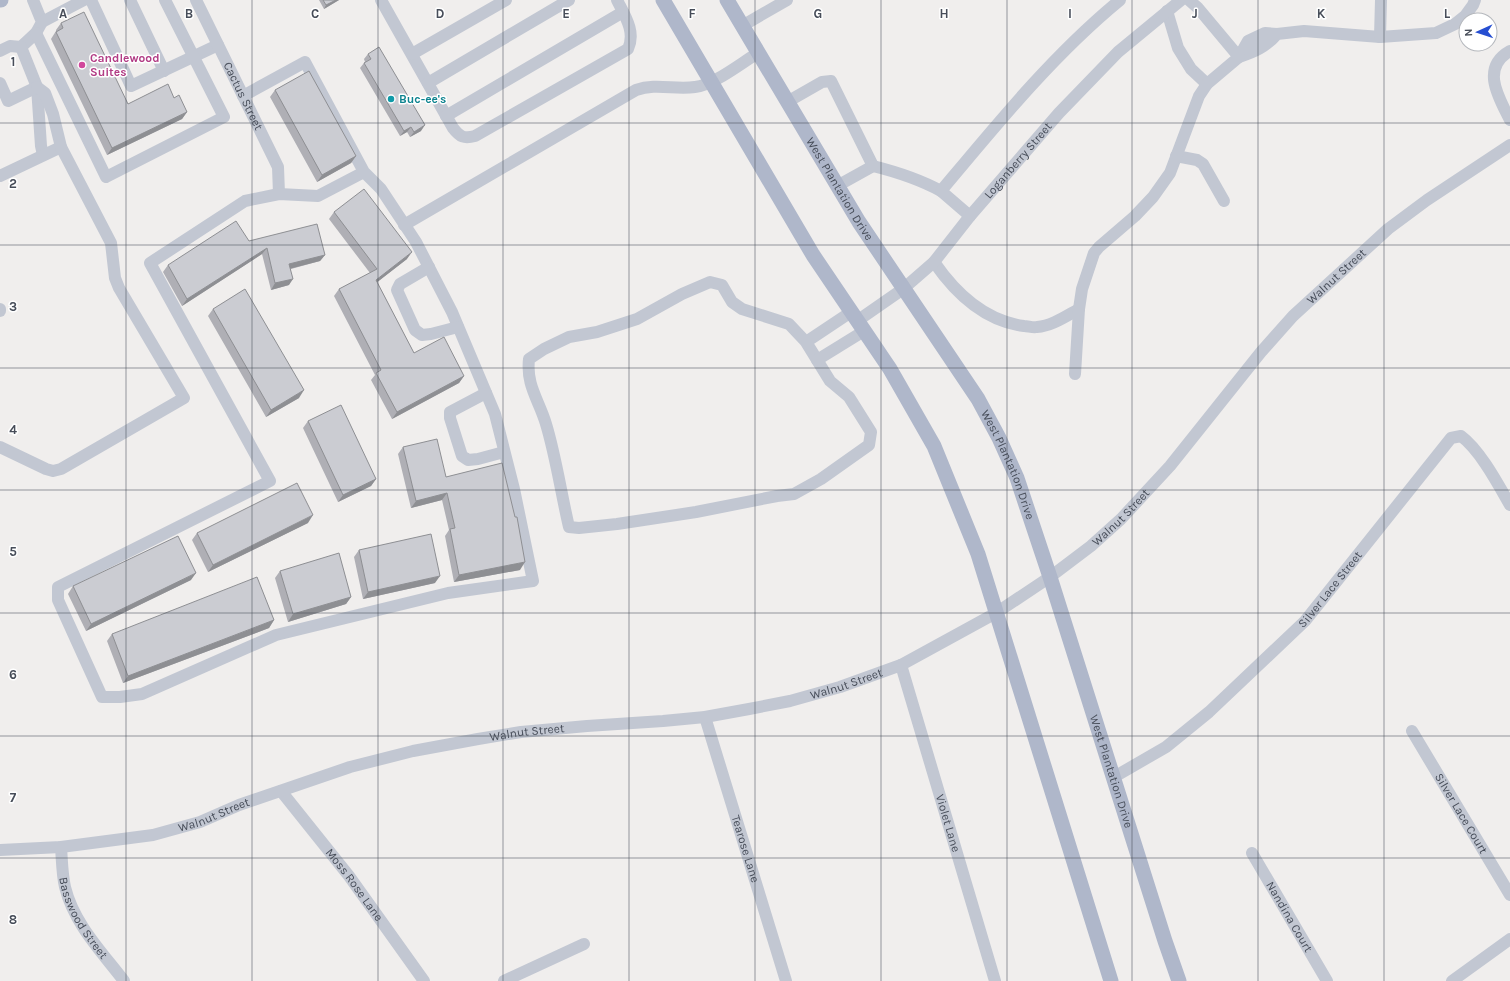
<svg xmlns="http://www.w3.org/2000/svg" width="1510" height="981" font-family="Karla,sans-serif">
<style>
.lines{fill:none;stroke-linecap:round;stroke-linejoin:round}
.minor{stroke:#c2c7d2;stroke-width:12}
.major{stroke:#afb7ca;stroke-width:15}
.wall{fill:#afafb5}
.shaded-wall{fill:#8e8f93}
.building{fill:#cbccd2;stroke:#8e8f93}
.grid{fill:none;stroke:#474d59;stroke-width:1;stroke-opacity:0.55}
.hotel-dot{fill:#d1479c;stroke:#fff;stroke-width:1.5}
.culture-dot{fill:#0f9aa8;stroke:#fff;stroke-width:1.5}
.labels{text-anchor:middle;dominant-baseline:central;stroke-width:3;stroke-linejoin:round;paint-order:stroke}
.hotel-label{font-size:12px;font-weight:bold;fill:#b23c85;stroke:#fff;text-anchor:start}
.street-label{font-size:12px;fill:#474d59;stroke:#fff}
.culture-label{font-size:12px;font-weight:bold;fill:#0d838f;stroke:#fff;text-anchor:start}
.grid-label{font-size:13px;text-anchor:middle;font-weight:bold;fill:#474d59;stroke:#fff;stroke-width:3;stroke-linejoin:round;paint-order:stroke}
</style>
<rect width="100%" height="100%" fill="#f0eeed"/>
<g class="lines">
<g class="minor">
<path d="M33 0 42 22 36 33 21 47 37 87 41 146 43 155"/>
<path d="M91 0 131 86 218 45"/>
<path d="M130 0 164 71"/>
<path id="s1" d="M196 0 278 167 279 194"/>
<path d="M381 0 453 128C460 137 464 139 475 136L628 49C636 32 625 16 617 0"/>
<path d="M1167 11 1178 48 1191 69 1207 84"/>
<path d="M42 22 84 0"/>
<path d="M742 26 787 0"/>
<path d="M36 33 106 177 224 117 165 0"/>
<path d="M1277 34C1266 47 1254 52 1239 57L1248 41 1265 33 1277 34 1304 31 1380 37 1436 33 1455 24 1465 16 1473 5 1475 0"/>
<path d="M1380 37 1381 0"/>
<path d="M0 51 10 46 21 47"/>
<path d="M1510 51C1480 68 1499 98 1510 120"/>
<path d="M412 54 506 0"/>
<path d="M0 83 8 101 37 87"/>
<path d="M428 83 569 0"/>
<path d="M243 96 305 62 364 172 381 189 416 242 452 312 495 414 514 489 533 581 448 593 276 635 142 694 120 697H102L58 600V587L270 481 150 263 245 201 279 194 318 196 364 172"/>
<path d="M787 102 822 82 831 81 873 166 837 186"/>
<path d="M446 116 623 12"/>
<path d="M1176 156 1197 160 1203 164 1224 201"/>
<path d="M873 166C897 172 919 179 941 191"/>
<path d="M0 176 61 147"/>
<path d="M970 216 941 191C997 124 1053 55 1120 0"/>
<path d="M404 225 636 90C656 83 675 90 695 87 714 85 741 63 758 53"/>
<path d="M934 262C956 294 985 321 1024 326 1028 326 1033 328 1037 327 1052 326 1066 316 1079 309"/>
<path d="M429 267 400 284 397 290 415 330 422 335 431 334 458 327"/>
<path d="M0 309V311"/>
<path id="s2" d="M857 321 903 289 934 262 970 216 1059 113 1118 52 1181 0"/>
<path d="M806 342 830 381 849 397 871 432 869 445 821 479 794 494 777 496 696 512 617 524 579 528 569 527C561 493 556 457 546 424 539 400 526 386 529 359L544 349 569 337 597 332 637 319 682 294 710 282 722 285 732 302 742 309 789 324 806 342 851 312"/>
<path d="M817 360 864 331"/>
<path d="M1075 374 1079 309 1082 289 1094 253 1099 247 1135 216 1153 197 1170 173 1199 96 1207 84 1239 57 1198 8 1189 0"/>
<path d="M486 393 450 412V418L462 456 468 460 478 459 504 452"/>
<path d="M0 447 46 469 53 471 61 469 184 398 119 288 115 278 111 243 61 147 53 114 45 93 37 87"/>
<path id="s3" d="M901 665 995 981"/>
<path id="s4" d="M705 717 786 981"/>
<path id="s5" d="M1412 731 1510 895"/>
<path id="s6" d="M1114 777 1166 747 1209 712 1305 621 1451 438 1461 436C1480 450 1498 484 1510 505"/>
<path id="s7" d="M281 791 349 876 424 981"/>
<path id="s8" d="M61 847C62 860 62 874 65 887 74 924 102 952 124 981"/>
<path id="s9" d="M0 850 61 847 153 835 200 822 239 805 350 767 413 751 478 739 521 732 587 726 663 721 705 717 749 709 790 701 840 687 901 665 996 613 1050 577 1091 546 1121 519 1170 466 1261 352 1293 316 1388 229 1427 200 1510 145"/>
<path id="s10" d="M1252 853 1327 981"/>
<path d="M504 981 584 944"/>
<path d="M1452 981 1510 939"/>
</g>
<g class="major">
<path d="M0 0H1"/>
<path d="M663 0 813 255 890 369 934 446 978 554 1111 981"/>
<path id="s11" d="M727 0 859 222 978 399 999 438 1017 478 1050 577 1165 941 1179 981"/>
</g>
</g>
<path class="wall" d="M319 0H339L324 9Z
M61 23 128 104 174 98 187 112 182 119 107 155 51 39 56 31V30Z
M368 54 421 131 410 137 407 132 400 136 360 68 364 63 365 62 364 59Z
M275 90 356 156 351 163 317 182 270 97Z
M334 212 407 259 377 282 414 353 464 376 459 383 392 419 371 380 375 375 334 296 339 289 370 273 329 219Z
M249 241 325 255 320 261 291 269 289 285 271 290 262 254 182 306 163 272 168 265Z
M213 309 299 398 266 417 208 316Z
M308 421 376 479 371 486 338 502 303 428Z
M403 447 446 477 520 570 454 582 445 536 449 530 442 500 411 508 398 454Z
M308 523 208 572 192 540 197 533Z
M359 550 435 583 363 599 354 557Z
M280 571 351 597 346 604 288 622 275 578Z
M191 580 86 631 68 594 73 586Z
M274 620 269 628 123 683 107 641 112 634Z"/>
<path class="shaded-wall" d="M336 0H339L324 9 326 5Z
M187 112 182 119 107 155 112 148Z
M425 125 421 131 410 137 414 132Z
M411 127 407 132 400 136 404 131Z
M356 156 351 163 317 182 322 175Z
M267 248 262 254 182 306 187 299Z
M412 252 407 259 371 287 376 280Z
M325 255 320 261 285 270 289 264Z
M293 279 289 285 271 290 275 283Z
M464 376 459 383 392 419 397 412Z
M304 390 299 398 266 417 271 410Z
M376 479 371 486 338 502 343 495Z
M447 493 442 500 411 508 416 501Z
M313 515 308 523 208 572 213 565Z
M525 562 520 570 454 582 459 575Z
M196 573 191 580 86 631 91 624Z
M440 576 435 583 363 599 368 592Z
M351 597 346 604 288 622 293 614Z
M274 620 269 628 123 683 128 676Z"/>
<path class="building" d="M323 0H336L326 5Z
M84 12 128 104 168 84 174 98 179 95 187 112 112 148 56 32 63 28 61 23Z
M379 47 425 125 414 132 411 127 404 131 364 63 371 59 368 54Z
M309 71 356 156 322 175 275 90Z
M364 189 412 252 376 280 414 353 444 337 464 376 397 412 376 373 381 370 339 289 377 269 334 212Z
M236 221 249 241 317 224 325 255 289 264 293 279 275 283 267 248 187 299 168 265Z
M245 289 304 390 271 410 213 309Z
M341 405 376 479 343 495 308 421Z
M437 439 446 477 502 463 515 517H517L525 562 459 575 450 529 455 528 447 493 416 501 403 447Z
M297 483 313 515 213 565 197 533Z
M431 534 440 576 368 592 359 550Z
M178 536 196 573 91 624 73 586Z
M339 553 351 597 293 614 280 571Z
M257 577 274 620 128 676 112 634Z"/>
<path class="grid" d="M126 0V981M252 0V981M378 0V981M503 0V981M629 0V981M755 0V981M881 0V981M1007 0V981M1132 0V981M1258 0V981M1384 0V981M0 123H1510M0 245H1510M0 368H1510M0 490H1510M0 613H1510M0 736H1510M0 858H1510"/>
<circle class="hotel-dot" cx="82" cy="65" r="4"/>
<circle class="culture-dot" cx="391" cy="99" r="4"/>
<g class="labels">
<g class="hotel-label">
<text x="90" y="58">Candlewood<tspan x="90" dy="14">Suites</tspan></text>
</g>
<g class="street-label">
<text stroke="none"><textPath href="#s1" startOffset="107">Cactus Street</textPath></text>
<text stroke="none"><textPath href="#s2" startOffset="229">Loganberry Street</textPath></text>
<text stroke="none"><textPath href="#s11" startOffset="220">West Plantation Drive</textPath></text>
<text stroke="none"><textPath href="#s9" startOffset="1515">Walnut Street</textPath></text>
<text stroke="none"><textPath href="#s11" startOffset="544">West Plantation Drive</textPath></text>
<text stroke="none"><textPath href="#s9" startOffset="1191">Walnut Street</textPath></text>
<text stroke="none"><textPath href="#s6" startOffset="288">Silver Lace Street</textPath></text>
<text stroke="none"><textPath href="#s9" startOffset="867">Walnut Street</textPath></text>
<text stroke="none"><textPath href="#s9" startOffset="543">Walnut Street</textPath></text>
<text stroke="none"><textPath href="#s11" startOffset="868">West Plantation Drive</textPath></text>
<text stroke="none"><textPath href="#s5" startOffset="96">Silver Lace Court</textPath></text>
<text stroke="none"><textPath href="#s9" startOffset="218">Walnut Street</textPath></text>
<text stroke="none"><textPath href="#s3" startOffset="165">Violet Lane</textPath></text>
<text stroke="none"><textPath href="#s4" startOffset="138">Tearose Lane</textPath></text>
<text stroke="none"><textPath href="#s7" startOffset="119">Moss Rose Lane</textPath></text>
<text stroke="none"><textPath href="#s8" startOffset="76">Basswood Street</textPath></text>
<text stroke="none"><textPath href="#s10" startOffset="74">Nandina Court</textPath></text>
</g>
<g class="culture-label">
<text x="399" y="99">Buc-ee's</text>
</g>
</g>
<g class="grid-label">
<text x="63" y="18">A</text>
<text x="189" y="18">B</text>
<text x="315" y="18">C</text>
<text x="440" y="18">D</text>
<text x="566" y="18">E</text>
<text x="692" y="18">F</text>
<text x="818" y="18">G</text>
<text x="944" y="18">H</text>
<text x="1070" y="18">I</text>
<text x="1195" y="18">J</text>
<text x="1321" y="18">K</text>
<text x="1447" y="18">L</text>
<text x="13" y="66">1</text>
<text x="13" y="188">2</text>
<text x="13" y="311">3</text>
<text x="13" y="434">4</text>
<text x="13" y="556">5</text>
<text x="13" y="679">6</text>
<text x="13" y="802">7</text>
<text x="13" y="924">8</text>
</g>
<g transform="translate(1478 32) rotate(267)"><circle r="19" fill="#ffffff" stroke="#b5b8bd"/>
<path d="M0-3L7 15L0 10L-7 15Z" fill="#264ed1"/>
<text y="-6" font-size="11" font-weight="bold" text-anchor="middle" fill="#474d59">N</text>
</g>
</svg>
